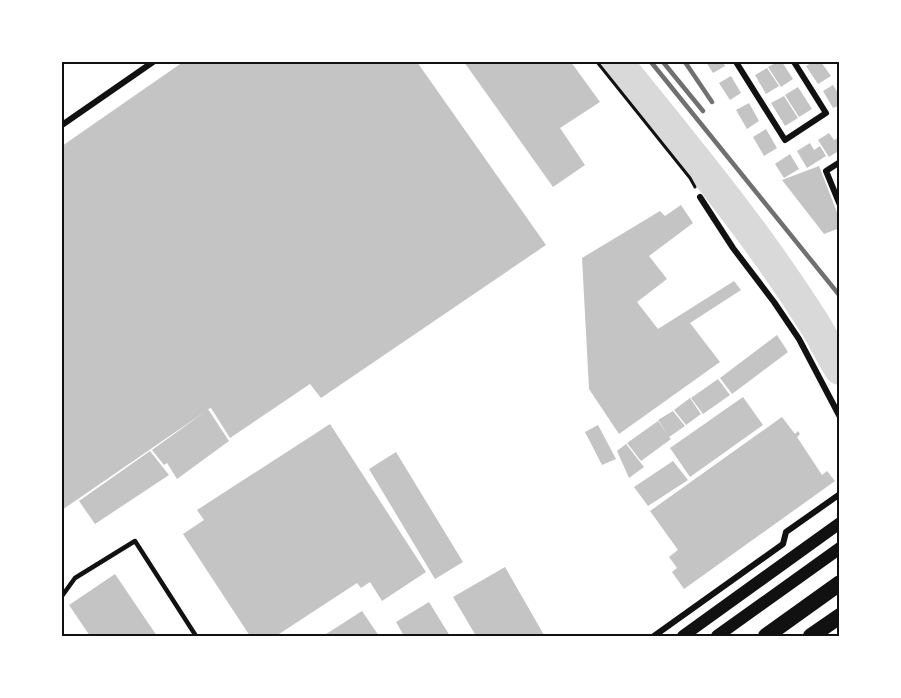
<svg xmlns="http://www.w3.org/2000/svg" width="901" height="698" font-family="Cabin,sans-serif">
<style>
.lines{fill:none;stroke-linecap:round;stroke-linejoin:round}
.river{stroke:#d9d9d9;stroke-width:32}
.building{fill:#c4c4c4}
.path{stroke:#111;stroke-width:3}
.service{stroke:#111;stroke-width:4.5}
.minor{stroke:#111;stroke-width:6}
.secondary{stroke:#111;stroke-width:12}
.motorway{stroke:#111;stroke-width:16}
.rail{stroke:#707070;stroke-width:4.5}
.neatline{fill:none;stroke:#111;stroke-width:2}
</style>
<rect width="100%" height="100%" fill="#fff"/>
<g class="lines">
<path class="river" d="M617 62C683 144 751 225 808 314 820 331 829 351 840 369"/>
</g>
<path class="building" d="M183 62H417L546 245 321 398 310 384 230 438 211 408 208 409 229 441 177 479 167 463 164 465 152 450 206 411 62 510V146Z
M464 62H571L600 102 560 128 585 165 553 187Z
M706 62H723L725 66 713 73Z
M777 62H782L793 79 781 87 768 67Z
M813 62H821L831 76 818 84 806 66Z
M767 68 779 86 766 94 755 75Z
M731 76 741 93 730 100 719 83Z
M833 85 840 96V105L833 108 823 91Z
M798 87 812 109 799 117 785 95Z
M784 96 798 118 785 126 771 103Z
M749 103 759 121 747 129 736 110Z
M766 129 777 148 764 156 753 137Z
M829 133 834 140 840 137V150L829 157 818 140Z
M810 143 814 150 820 146 826 156 807 168 797 151Z
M790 154 799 169 784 178 775 164Z
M819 166 840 220V228L824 234 782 180Z
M681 205 693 223 649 256 667 279 637 302 658 329 734 281 741 290 690 323 720 362 619 434 589 389 582 258 660 211 665 216Z
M777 335 788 352 732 394 720 378Z
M718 379 730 395 703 414 691 398Z
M743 397 763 425 690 477 670 448Z
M690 398 701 414 686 425 674 410Z
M673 411 685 426 669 437 671 439 641 461 627 443 658 421 668 435 658 420Z
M782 417 795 434 798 431 800 434 797 437 822 475 827 471 835 481 684 589 672 572 677 568 669 557 678 550 650 511Z
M330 424 426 572 382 601 370 582 361 588 357 583 276 636H250L183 534 204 520 197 510Z
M598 425 616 459 602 465 585 432Z
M626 444 644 467 629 478 617 451Z
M150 451 169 475 95 524 79 501Z
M396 452 463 562 435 579 369 469Z
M673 461 688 480 648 506 634 487Z
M505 567 544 635 541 636H476L453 597Z
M115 574 157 636H90L69 605Z
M429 602 450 636H404L396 622Z
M362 611 379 636H323Z"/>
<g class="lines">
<path class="path" d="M597 62 690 178 695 187"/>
<path class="service" d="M62 596 75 578 135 541 196 636"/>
<path class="minor" d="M736 62 785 140 826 113 794 62
M62 125 153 62
M840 162 826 171 840 205
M700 197 733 248 774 302 799 339 840 417
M654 636 783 544 786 532 840 494"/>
<path class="secondary" d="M683 636 840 523
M717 636 840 548"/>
<path class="motorway" d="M766 636 840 583
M811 636 840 616"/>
<path class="rail" d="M651 62 840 296
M663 62 703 111
M685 62 712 102"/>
</g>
<rect width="901" height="698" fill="none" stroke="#ffffff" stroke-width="126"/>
<rect x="63" y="63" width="775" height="572" class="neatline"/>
</svg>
